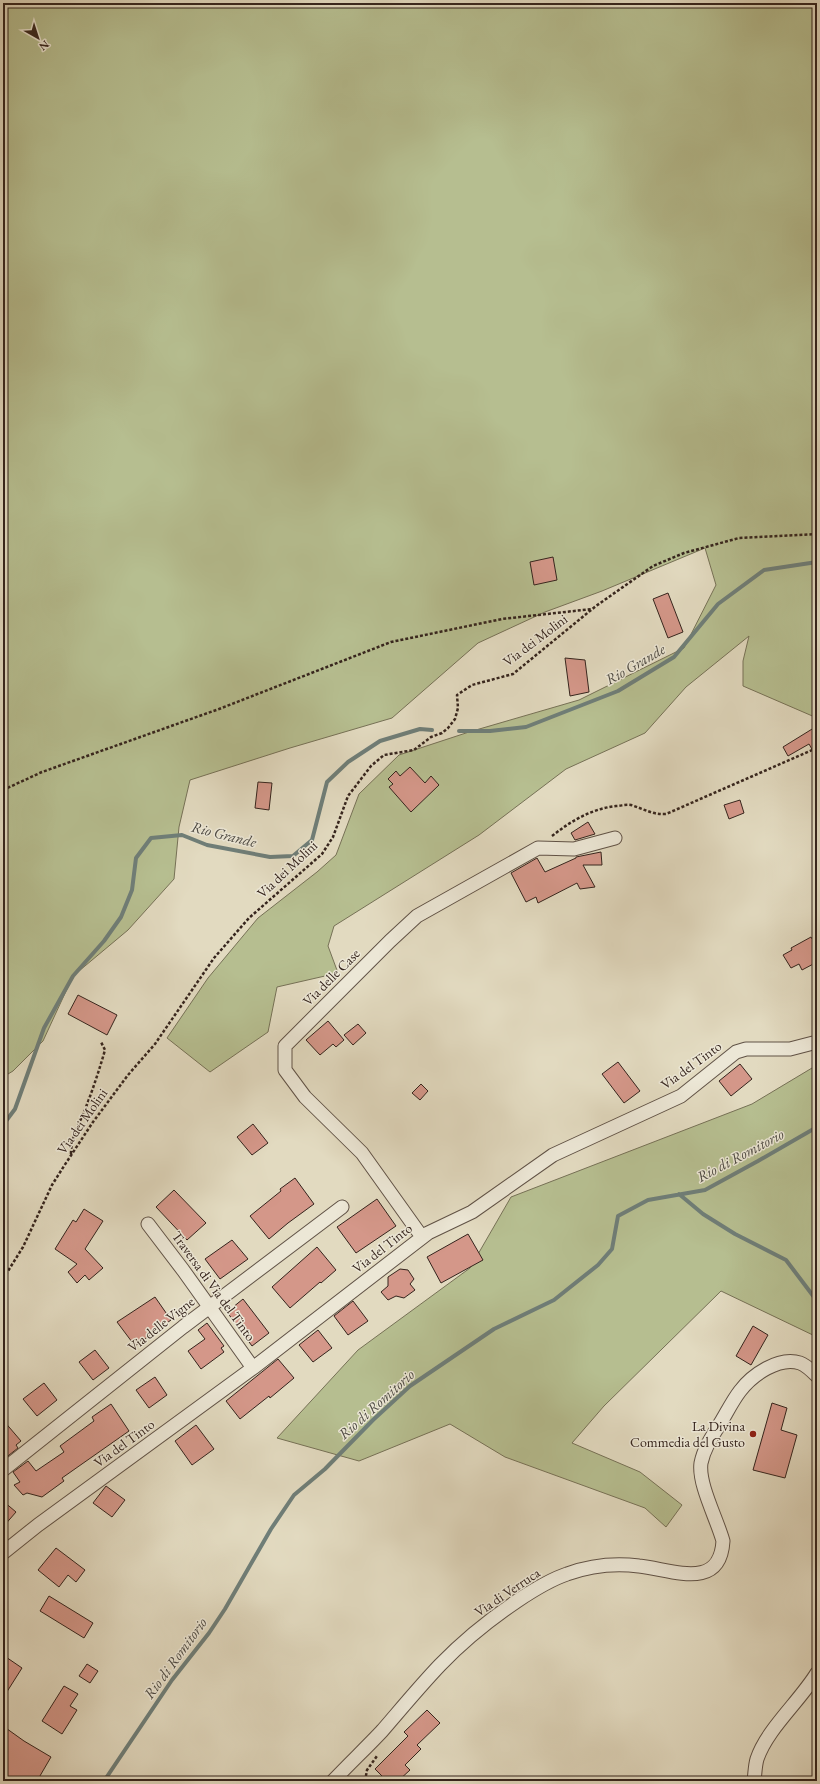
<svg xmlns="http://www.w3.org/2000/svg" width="820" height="1784" font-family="'EB Garamond',serif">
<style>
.green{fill:#b6be90;stroke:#767156}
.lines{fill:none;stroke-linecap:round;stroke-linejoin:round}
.stream{stroke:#6f7e78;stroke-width:4}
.building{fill:#d49789;stroke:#35241d}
.minor-casing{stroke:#605246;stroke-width:15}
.path{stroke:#35241d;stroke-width:2.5;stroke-dasharray:3 2;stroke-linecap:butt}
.minor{stroke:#ece7d6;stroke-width:13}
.poi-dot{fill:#8f2418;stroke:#ece7d6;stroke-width:1.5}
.labels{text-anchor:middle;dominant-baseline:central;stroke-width:3;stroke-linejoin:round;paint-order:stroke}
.street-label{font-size:14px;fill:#35241d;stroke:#ece7d6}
.poi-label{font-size:14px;fill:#35241d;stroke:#ece7d6;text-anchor:end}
.water-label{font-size:15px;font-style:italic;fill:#4d4a43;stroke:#ece7d6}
</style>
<rect width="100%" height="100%" fill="#e2dac0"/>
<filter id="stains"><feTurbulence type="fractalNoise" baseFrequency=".005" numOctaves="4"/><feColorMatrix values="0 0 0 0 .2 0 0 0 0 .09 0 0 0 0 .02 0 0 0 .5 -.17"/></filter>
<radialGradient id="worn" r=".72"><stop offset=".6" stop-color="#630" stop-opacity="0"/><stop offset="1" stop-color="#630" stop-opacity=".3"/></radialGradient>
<path class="green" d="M3 3H817V718L743 686V661L749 636 686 687 645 733 566 769 479 835 334 926 328 946 338 973 277 987 268 1032 210 1072 167 1038 208 978 258 918 317 872 336 855 359 794 399 755 469 732 579 700 684 648 716 585 705 548 602 591 545 612 478 643 392 718 290 748 190 780 179 827 174 879 128 930 73 976 43 1041 13 1071 3 1077Z
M817 1065V1337L721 1291 604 1406 572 1443 640 1472 682 1505 666 1527 645 1508 505 1457 450 1424 359 1461 277 1438 358 1350 470 1268 511 1197 752 1104Z"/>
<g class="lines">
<path class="stream" d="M459 731H490L526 727 618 691 674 657 718 604 764 570 817 562
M3 1125 15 1109 44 1028 73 976 104 941 121 917 132 890 136 858 151 838 182 835 207 845 270 857 293 856 312 840 327 782 348 762 380 741 420 729 432 730
M679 1194 703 1214 735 1234 786 1260 817 1301
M104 1781 172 1680 209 1633 225 1609 271 1529 294 1495 325 1469 373 1420 410 1386 494 1329 554 1300 598 1265 612 1249 618 1216 648 1200 705 1190 758 1161 817 1127"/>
</g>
<path class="building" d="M553 557 557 580 534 585 530 562Z
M668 593 683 632 668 638 653 599Z
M565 658 585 660 589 692 570 696Z
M817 726V758L809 744 788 756 783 747Z
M410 767 425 783 431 776 439 785 411 812 389 787 393 784 388 779 396 771 400 776Z
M258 782 272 783 269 810 255 808Z
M740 800 744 813 729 819 724 805Z
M588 822 595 834 575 840 571 833Z
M601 852 602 865H583L595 887 580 889 577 883 538 903 536 897 526 902 511 873 537 858 545 872 576 858V857Z
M811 937 817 947V962L802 970 799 964 791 968 783 955 792 950 791 948Z
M78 995 117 1015 107 1035 68 1014Z
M328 1021 344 1040 336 1047 333 1044 320 1055 306 1040Z
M358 1024 366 1033 353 1045 344 1035Z
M618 1062 640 1091 624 1103 602 1074Z
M740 1064 752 1079 731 1096 719 1081Z
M421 1084 428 1091 420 1100 412 1093Z
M253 1124 268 1143 252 1155 237 1137Z
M295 1178 314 1204 288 1223 269 1239 250 1216 281 1191 280 1189Z
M174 1190 206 1223 187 1240 156 1207Z
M377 1199 396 1226 356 1253 337 1227Z
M84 1209 103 1221 85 1249 103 1268 89 1280 85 1275 77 1283 68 1272 77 1264 55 1249 73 1220 76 1222Z
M468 1234 483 1260 441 1283 427 1257Z
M232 1240 248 1259 220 1279 205 1259Z
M317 1247 336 1270 321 1283 320 1282 290 1308 272 1287Z
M400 1269 408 1270 414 1279 410 1284 415 1290 404 1298 396 1296 388 1300 381 1292 388 1286V1277Z
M155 1297 171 1320 135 1346 117 1322Z
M243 1299 269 1333 252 1346 227 1312Z
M353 1301 368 1321 348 1335 334 1316Z
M207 1323 224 1346 221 1348 224 1352 201 1369 188 1351 205 1339 198 1330Z
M753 1326 768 1335 751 1365 736 1356Z
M318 1330 332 1348 313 1362 299 1345Z
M95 1350 109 1368 93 1380 79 1362Z
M278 1359 294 1378 270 1398 269 1396 240 1419 226 1401Z
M155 1377 167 1395 149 1408 136 1390Z
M44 1383 57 1400 37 1416 23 1399Z
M772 1403 787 1408 781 1430 797 1435 785 1478 753 1470Z
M111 1404 129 1431 62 1478 64 1481 42 1497 27 1493 23 1495 14 1485 20 1482 13 1472 28 1461 36 1471 64 1452 60 1446 94 1421 92 1417Z
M3 1420 21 1441 16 1445 18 1448 4 1459Z
M196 1425 214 1449 192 1465 175 1441Z
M106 1486 125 1500 112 1517 93 1503Z
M3 1501 16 1512 3 1527Z
M56 1548 85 1570 76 1582 68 1575 59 1587 38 1570Z
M49 1596 93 1623 84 1638 40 1611Z
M3 1655 22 1668 3 1698Z
M87 1664 98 1671 90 1683 79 1676Z
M64 1686 78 1694 70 1706 77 1710 62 1734 42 1721Z
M427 1710 440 1723 417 1745 421 1749 405 1765 410 1770 398 1781H387L375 1769 408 1736 404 1732Z
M3 1726 24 1741 51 1757 37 1781H3Z"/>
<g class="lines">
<defs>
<path id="minor" d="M148 1224 183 1270 253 1368
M422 1237 362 1153 305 1097 285 1070V1046L390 941 417 916 538 848 574 849 615 838
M3 1470 183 1327 342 1207
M3 1553 38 1525 253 1368 428 1233 472 1212 553 1155 681 1096 736 1052 746 1049H790L817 1042
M333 1781C349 1764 366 1748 382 1731 401 1709 420 1686 440 1665 463 1641 489 1620 517 1601 532 1591 549 1580 567 1574 589 1566 615 1563 639 1566 671 1569 720 1592 723 1541 717 1519 698 1484 701 1463 704 1448 713 1435 721 1422 727 1412 733 1400 740 1391 752 1375 779 1356 800 1363 806 1365 813 1372 817 1376
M754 1781C755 1774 755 1766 757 1759 767 1729 800 1701 817 1673"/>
</defs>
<use href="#minor" class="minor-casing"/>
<path class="path" d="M3 790 42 772 219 709 391 642 502 619 592 609
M552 836C571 821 591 809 616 806 621 806 626 804 631 805 644 809 653 815 666 814L817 748
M71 1154C71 1138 78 1126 84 1112 92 1092 99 1071 105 1050L101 1042
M3 1279 23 1247 52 1185 64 1166 93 1122 128 1075 155 1044 214 958 249 918 322 854 333 837 348 796 371 766 384 755 414 750 431 737 442 733 448 728 455 719 458 708 457 695 472 685 513 674 596 606 653 566 684 553 739 538 817 534
M365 1781 367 1770 377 1756"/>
<use href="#minor" class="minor"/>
</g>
<circle class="poi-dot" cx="753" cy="1434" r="4"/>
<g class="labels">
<g class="street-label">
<text transform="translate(535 640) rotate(-37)">Via dei Molini</text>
<text transform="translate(287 869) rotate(-43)">Via dei Molini</text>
<text transform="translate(331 977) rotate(-45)">Via delle Case</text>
<text transform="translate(691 1065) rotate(-36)">Via del Tinto</text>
<text transform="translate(82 1121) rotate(-55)">Via dei Molini</text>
<text transform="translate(382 1248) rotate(-38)">Via del Tinto</text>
<text transform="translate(214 1286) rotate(54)">Traversa di Via del Tinto</text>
<text transform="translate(161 1324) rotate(-38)">Via delle Vigne</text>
<text transform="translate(124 1443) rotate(-36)">Via del Tinto</text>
<text transform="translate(507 1592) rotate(-34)">Via di Verruca</text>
</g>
<g class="poi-label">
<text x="745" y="1426">La Divina<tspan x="745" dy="16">Commedia del Gusto</tspan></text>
</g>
<g class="water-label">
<text transform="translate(635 664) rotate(-30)">Rio Grande</text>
<text transform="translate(224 834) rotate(14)">Rio Grande</text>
<text transform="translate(740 1155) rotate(-28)">Rio di Romitorio</text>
<text transform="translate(376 1404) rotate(-42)">Rio di Romitorio</text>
<text transform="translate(175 1658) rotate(-54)">Rio di Romitorio</text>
</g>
</g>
<rect width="820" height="1784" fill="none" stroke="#e2dac0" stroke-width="16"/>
<rect x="4" y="4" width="812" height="1776" fill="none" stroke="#35241d" stroke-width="2"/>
<rect x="8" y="8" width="804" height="1768" fill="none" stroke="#35241d"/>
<g transform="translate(38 38) rotate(141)" stroke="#ece7d6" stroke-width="3" paint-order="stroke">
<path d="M0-3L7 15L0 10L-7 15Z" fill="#35241d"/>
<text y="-6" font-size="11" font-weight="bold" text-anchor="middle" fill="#35241d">N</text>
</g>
<rect width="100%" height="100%" filter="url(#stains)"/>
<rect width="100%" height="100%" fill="url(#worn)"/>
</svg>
